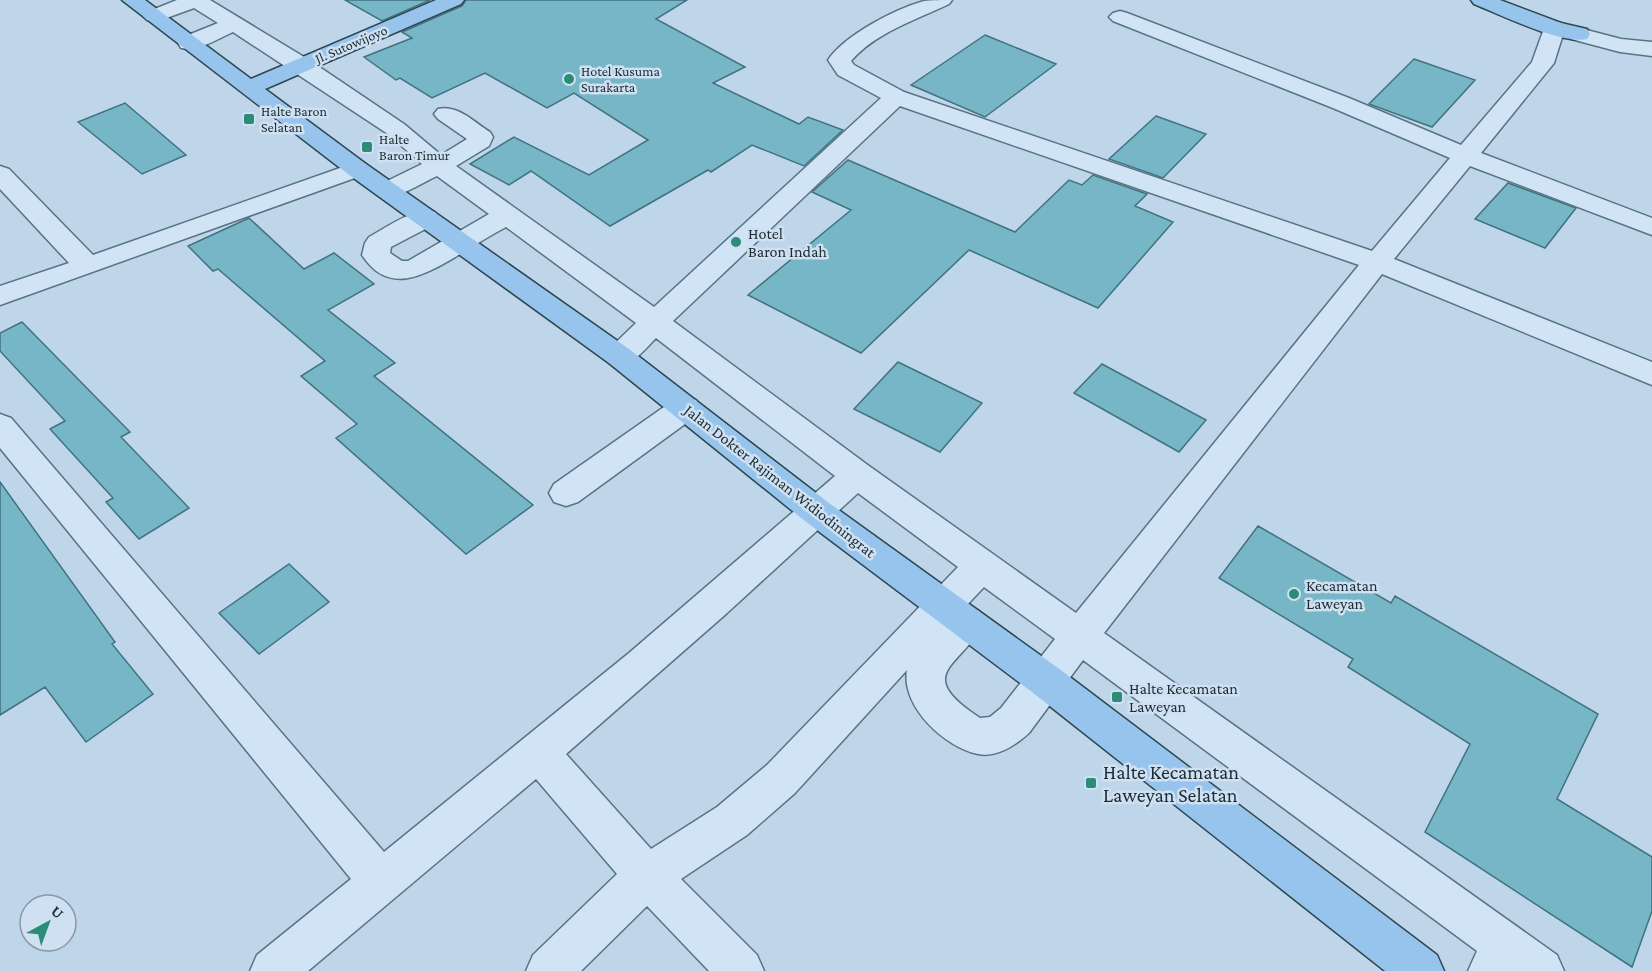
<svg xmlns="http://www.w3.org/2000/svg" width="1652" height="971" font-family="'Crimson Pro',serif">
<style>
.building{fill:#77b6c6;stroke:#40737f;stroke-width:1.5}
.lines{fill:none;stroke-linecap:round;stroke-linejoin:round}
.minor-casing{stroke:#587481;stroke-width:3}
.major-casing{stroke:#2d464f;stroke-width:3}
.minor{fill:#d1e4f6;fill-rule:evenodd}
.major{fill:#97c4ec;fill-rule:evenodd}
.poi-dot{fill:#2c8c78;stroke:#cee0f2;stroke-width:2}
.labels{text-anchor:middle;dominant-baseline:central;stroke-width:5;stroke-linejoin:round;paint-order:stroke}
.far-street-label{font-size:14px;fill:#1c2c32;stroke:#cee0f2}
.far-poi-label{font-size:14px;fill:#1c2c32;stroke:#cee0f2;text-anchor:start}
.poi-label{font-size:16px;fill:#1c2c32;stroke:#cee0f2;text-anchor:start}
.street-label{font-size:16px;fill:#1c2c32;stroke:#cee0f2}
.near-poi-label{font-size:20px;fill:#1c2c32;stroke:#cee0f2;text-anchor:start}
</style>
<rect width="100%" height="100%" fill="#bfd5ea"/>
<path class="building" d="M345 0H430L382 21Z
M466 0H687L656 19 745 67 713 83 799 124 808 117 843 130 804 166 752 145 711 172 708 170 610 226 531 171 509 185 470 164 514 137 589 175 648 140 574 93 547 108 485 73 432 98 400 78 396 80 364 57 412 38 402 32 462 6Z
M985 35 1056 64 985 117 911 85Z
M1414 59 1475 80 1432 127 1369 104Z
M125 103 186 155 142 174 78 122Z
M1156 116 1206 134 1163 178 1109 159Z
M848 160 1015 232 1069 180 1082 185 1093 175 1147 194 1135 206 1173 222 1098 308 969 250 861 353 748 295 851 210 812 192Z
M1508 183 1576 208 1545 248 1475 219Z
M249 218 304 269 334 253 374 284 328 310 395 363 374 376 533 505 466 554 336 438 357 424 301 376 325 361 218 269 213 271 188 246Z
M22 322 130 432 121 437 189 508 139 539 106 502 113 498 50 429 65 421 0 351V333Z
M898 362 982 403 940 452 854 409Z
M1102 364 1206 420 1179 452 1074 393Z
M0 482 115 642 112 644 153 694 86 742 45 687 0 715Z
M1258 526 1391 603 1395 596 1598 714 1557 799 1652 857V911L1632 967 1425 832 1470 744 1348 667 1353 659 1219 578Z
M289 564 329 602 259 654 219 613Z"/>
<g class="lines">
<defs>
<path id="minor" d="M177 0H210L309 60 404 124 441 155 467 139 438 119 434 114 438 109C457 104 474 122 490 132L493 137 489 146 456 166 654 307 881 98 838 75 828 60C845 35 895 9 924 1 932 0 943 0 952 0L949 4C916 20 876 32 851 61L854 65 904 92 1372 251 1450 158 1333 108 1113 21 1109 17 1113 13 1120 11 1127 13 1349 98 1461 145 1532 62 1546 23 1554 22 1562 23 1565 28 1554 63 1481 153 1652 218V235L1470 166 1394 259 1652 362V385L1382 274 1104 633 1557 955 1564 971H1468L1477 951 1083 660 1029 733C1016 745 996 758 978 754 945 747 901 707 907 670L795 793 747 835 681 879 757 955 764 971H709L647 906 581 971H526L533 955 617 874 536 779 308 971H250L257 955 351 879 0 448V414L11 418 384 852 629 653 835 476 656 338C642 352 630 370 609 363L604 356 609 349 636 323 506 227C489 236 473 246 457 256 426 274 389 297 362 255L365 243 369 237C388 227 413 207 435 212L439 218 435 224 391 247 390 253 402 261H408L489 214 437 176C419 184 399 200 379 195L375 190 379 185 422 164 388 134 233 32C217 39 198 52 181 48L178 43 181 38 218 23 194 8 161 20 154 22 147 20 143 16 147 12ZM900 106 1359 265 1076 613 869 466 673 321ZM858 493 958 567 767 765 717 807 651 849 566 754 727 613ZM984 587 1055 639 1001 708 990 717 980 718C910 672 963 667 984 622L979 611 966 606Z
M1579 28 1621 39 1652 42V56L1620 52 1571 39 1568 34 1571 29Z
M357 162 366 164 369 169 366 174 0 305V286L69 263 0 189V166L9 169 93 255Z
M685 397 696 400 701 408 696 416 578 502 566 506 554 502 549 493 554 484 674 400Z"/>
<path id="major" d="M122 0H145L251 79 436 0H464L461 4 265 89 366 164 629 349 829 503 1058 668 1437 955 1444 971H1385L1032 692 805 521 609 363 348 174Z
M1471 0H1500L1561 23 1587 29 1590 34 1587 39C1562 45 1499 14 1474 4Z"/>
</defs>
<use href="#minor" class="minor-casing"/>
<use href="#major" class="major-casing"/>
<use href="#minor" class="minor"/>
<use href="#major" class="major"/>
</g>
<g class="poi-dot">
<circle cx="569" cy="79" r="6"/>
<rect x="243" y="113" width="12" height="12" rx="3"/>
<rect x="361" y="141" width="12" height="12" rx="3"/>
<circle cx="736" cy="242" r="6"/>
<circle cx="1294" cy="594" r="6"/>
<rect x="1111" y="691" width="12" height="12" rx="3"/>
<rect x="1085" y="777" width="12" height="12" rx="3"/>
</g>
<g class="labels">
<g class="far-street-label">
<text transform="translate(351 44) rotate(-23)">Jl. Sutowijoyo</text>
</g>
<g class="far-poi-label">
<text x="581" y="71">Hotel Kusuma<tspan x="581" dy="16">Surakarta</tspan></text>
<text x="261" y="111">Halte Baron<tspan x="261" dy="16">Selatan</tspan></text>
<text x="379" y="139">Halte<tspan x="379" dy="16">Baron Timur</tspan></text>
</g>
<g class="poi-label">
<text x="748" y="233">Hotel<tspan x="748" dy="18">Baron Indah</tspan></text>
<text x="1306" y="585">Kecamatan<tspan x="1306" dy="18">Laweyan</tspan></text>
<text x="1129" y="688">Halte Kecamatan<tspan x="1129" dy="18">Laweyan</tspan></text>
</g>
<g class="street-label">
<text transform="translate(780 481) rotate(38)">Jalan Dokter Rajiman Widiodiningrat</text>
</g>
<g class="near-poi-label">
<text x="1103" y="772">Halte Kecamatan<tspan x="1103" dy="23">Laweyan Selatan</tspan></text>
</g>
</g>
<g transform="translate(48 923) rotate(41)"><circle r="28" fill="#cee0f2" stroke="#8798a5" stroke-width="1.5"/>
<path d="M0-4.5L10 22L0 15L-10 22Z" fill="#2c8c78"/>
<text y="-9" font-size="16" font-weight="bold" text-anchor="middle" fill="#1c2c32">U</text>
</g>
</svg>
